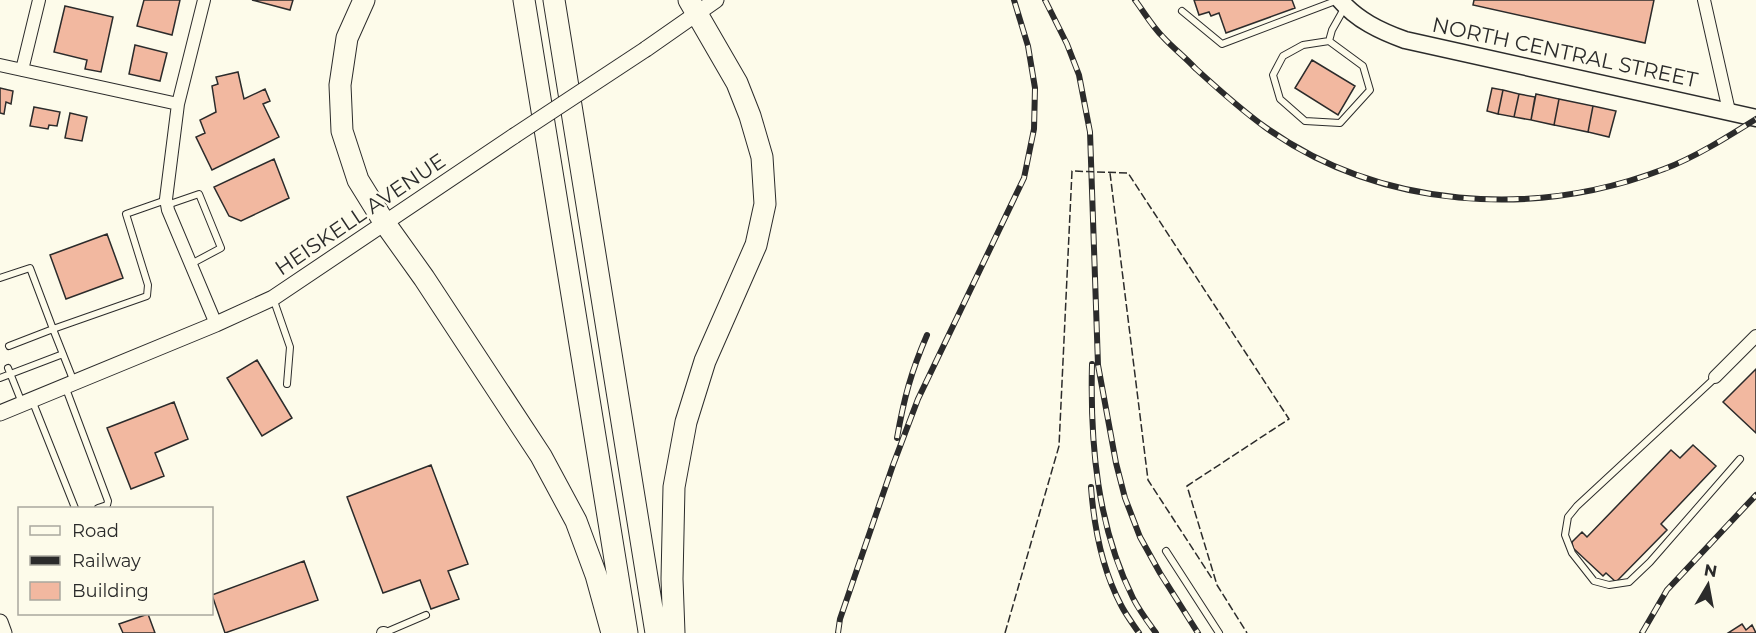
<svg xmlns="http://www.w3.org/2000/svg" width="1756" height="633" font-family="Montserrat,sans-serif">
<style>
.building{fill:#f2b8a0;stroke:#2b2b2b;stroke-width:1.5}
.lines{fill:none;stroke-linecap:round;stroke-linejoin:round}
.service-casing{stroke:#2b2b2b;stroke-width:8}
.minor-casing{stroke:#2b2b2b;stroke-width:14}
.tertiary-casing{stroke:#2b2b2b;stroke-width:17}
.secondary-casing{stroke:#2b2b2b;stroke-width:19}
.motorway-casing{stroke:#2b2b2b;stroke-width:23}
.service{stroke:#fdfbea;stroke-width:6}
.minor{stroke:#fdfbea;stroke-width:12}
.tertiary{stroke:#fdfbea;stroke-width:15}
.secondary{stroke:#fdfbea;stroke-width:16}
.motorway{stroke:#fdfbea;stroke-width:21}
.rail-casing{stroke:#2b2b2b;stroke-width:6}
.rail{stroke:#fdfbea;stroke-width:4;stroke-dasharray:11;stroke-linecap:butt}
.tertiary-bridge-casing{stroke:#2b2b2b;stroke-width:17;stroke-linecap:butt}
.tertiary-bridge{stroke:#fdfbea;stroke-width:15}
.fence{stroke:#2b2b2b;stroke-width:1.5;stroke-dasharray:8 3;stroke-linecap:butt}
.labels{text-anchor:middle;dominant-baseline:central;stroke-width:4.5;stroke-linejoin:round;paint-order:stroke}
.street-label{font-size:21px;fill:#2b2b2b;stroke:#fdfbea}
</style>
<rect width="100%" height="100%" fill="#fdfbea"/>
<path class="building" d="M144 0H180L172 35 137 26Z
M252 0H293L290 10Z
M1194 0H1292L1295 8 1226 33 1219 13 1211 16 1209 12 1199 15Z
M1474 0H1654L1645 43 1473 5Z
M65 6 113 17 101 72 85 69 87 60 54 52Z
M135 45 167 53 160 81 129 74Z
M1312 60 1355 86 1338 115 1295 88Z
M238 72 244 99 265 89 270 101 263 104 279 137 212 170 196 137 205 133 200 120 216 112 212 86 218 84 216 77Z
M0 88 13 91 11 104 6 102 4 114 0 113Z
M1492 88 1503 90 1498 114 1487 111Z
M1503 90 1519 94 1514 117 1498 114Z
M1519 94 1535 97 1531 120 1514 117Z
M1536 94 1559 99 1554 125 1531 120Z
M1559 99 1593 106 1588 132 1554 125Z
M1593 106 1616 111 1609 137 1588 132Z
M34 107 60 112 57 126 49 125 48 129 30 126Z
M70 113 87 117 82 141 65 138Z
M274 159 289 198 241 221 229 216 214 187Z
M107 234 123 278 66 299 50 255Z
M257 360 292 418 262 436 227 378Z
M1756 369V433L1723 402Z
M174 402 188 439 155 453 164 476 131 489 107 428Z
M1693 445 1716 466 1661 524 1667 530 1616 582 1606 573 1603 576 1573 548 1572 542 1582 532 1587 537 1671 450 1680 458Z
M431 465 468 564 448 571 459 599 431 609 420 580 383 593 347 497Z
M304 561 318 600 225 633 212 595Z
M148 614 155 633H123L119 624Z
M1742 624 1746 630 1752 625 1756 633H1728Z"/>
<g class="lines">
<defs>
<path id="service" d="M1182 11 1222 44 1338 0
M1329 41 1303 45 1283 56 1273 75 1280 99 1305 121 1340 123 1370 90 1363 66 1329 41 1332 30 1345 7
M167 205 199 194 221 248 191 264
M0 278 30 268 53 329 9 346
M273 298 290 347 287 384
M8 368 22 403
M0 378 63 354
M1715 378 1577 506 1568 517 1565 535 1572 553 1594 581 1609 585 1629 582 1650 562 1740 459
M74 382 53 329 147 296 148 285 126 214 166 200
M65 386 108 501 107 505 98 508
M32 400 75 508
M1166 551 1219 633
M384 633 426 615"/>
<path id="minor" d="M204 0 178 104 166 199 168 210 216 324
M1704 0 1729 111
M0 65 178 104
M22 70 39 0
M1715 377 1756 336
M383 633H384"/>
<path id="tertiary" d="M646 49 716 0
M0 413 216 324 273 298 514 136
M0 622 4 633"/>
<path id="secondary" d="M1340 0C1357 20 1380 31 1405 40L1756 118"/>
<path id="motorway" d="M364 0 347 38 340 85 342 131 358 180 384 222 424 278 541 456 576 521 596 575 612 633
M524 0 627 633
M554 0 656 633
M674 633 672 579 674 487 686 422 705 361 756 245 765 204 762 157 750 116 737 83 689 0"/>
</defs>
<use href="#service" class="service-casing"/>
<use href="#minor" class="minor-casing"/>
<use href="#tertiary" class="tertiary-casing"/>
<use href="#secondary" class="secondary-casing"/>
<use href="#motorway" class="motorway-casing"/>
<use href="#service" class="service"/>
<use href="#minor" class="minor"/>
<use href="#tertiary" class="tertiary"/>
<use href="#secondary" class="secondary"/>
<use href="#motorway" class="motorway"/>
<defs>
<path id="rail" d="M1045 0 1067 44 1079 75 1090 132 1098 365 1116 463 1125 498 1140 537 1160 573 1198 633
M1135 0C1144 12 1152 26 1163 37 1173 48 1185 57 1195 68 1217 88 1240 109 1265 127 1380 209 1534 219 1664 169 1694 158 1729 136 1756 119
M1092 364C1090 443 1097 526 1133 598 1139 610 1148 622 1156 633
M897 438C904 398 911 372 927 335
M1091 487C1094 527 1102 569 1121 605 1126 615 1133 624 1139 633
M838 633 840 619 893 465 918 399 1024 178 1034 129 1035 88 1028 46 1014 0
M1642 633 1667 590 1756 495"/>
</defs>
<use href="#rail" class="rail-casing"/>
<use href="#rail" class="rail"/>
<defs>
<path id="tertiary-bridge" d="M514 136 646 49"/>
</defs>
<use href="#tertiary-bridge" class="tertiary-bridge-casing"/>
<use href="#tertiary-bridge" class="tertiary-bridge"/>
<path class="fence" d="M1110 173 1148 480 1213 580
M1005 633 1059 446 1072 171 1128 173 1289 419 1187 486 1217 585 1247 633"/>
</g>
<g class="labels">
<g class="street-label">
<text transform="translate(1565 52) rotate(12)">NORTH CENTRAL STREET</text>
<text transform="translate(360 214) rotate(-34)">HEISKELL AVENUE</text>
</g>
</g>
<rect x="18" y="507" width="195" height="108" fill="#fdfbea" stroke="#a9a89e" stroke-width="1.5"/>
<rect x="30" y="526" width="30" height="9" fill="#fdfbea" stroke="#a9a89e" stroke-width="1.5"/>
<text x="72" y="537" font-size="18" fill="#2b2b2b">Road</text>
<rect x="30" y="556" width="30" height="9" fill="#2b2b2b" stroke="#a9a89e" stroke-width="1.5"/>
<text x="72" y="567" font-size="18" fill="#2b2b2b">Railway</text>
<rect x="30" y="582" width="30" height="18" fill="#f2b8a0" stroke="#a9a89e" stroke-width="1.5"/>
<text x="72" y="597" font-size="18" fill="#2b2b2b">Building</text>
<g transform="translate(1708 585) rotate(10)" stroke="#fdfbea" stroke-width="4.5" paint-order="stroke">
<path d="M0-4.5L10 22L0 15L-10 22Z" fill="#2b2b2b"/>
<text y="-9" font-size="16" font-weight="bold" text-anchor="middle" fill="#2b2b2b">N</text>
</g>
</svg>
